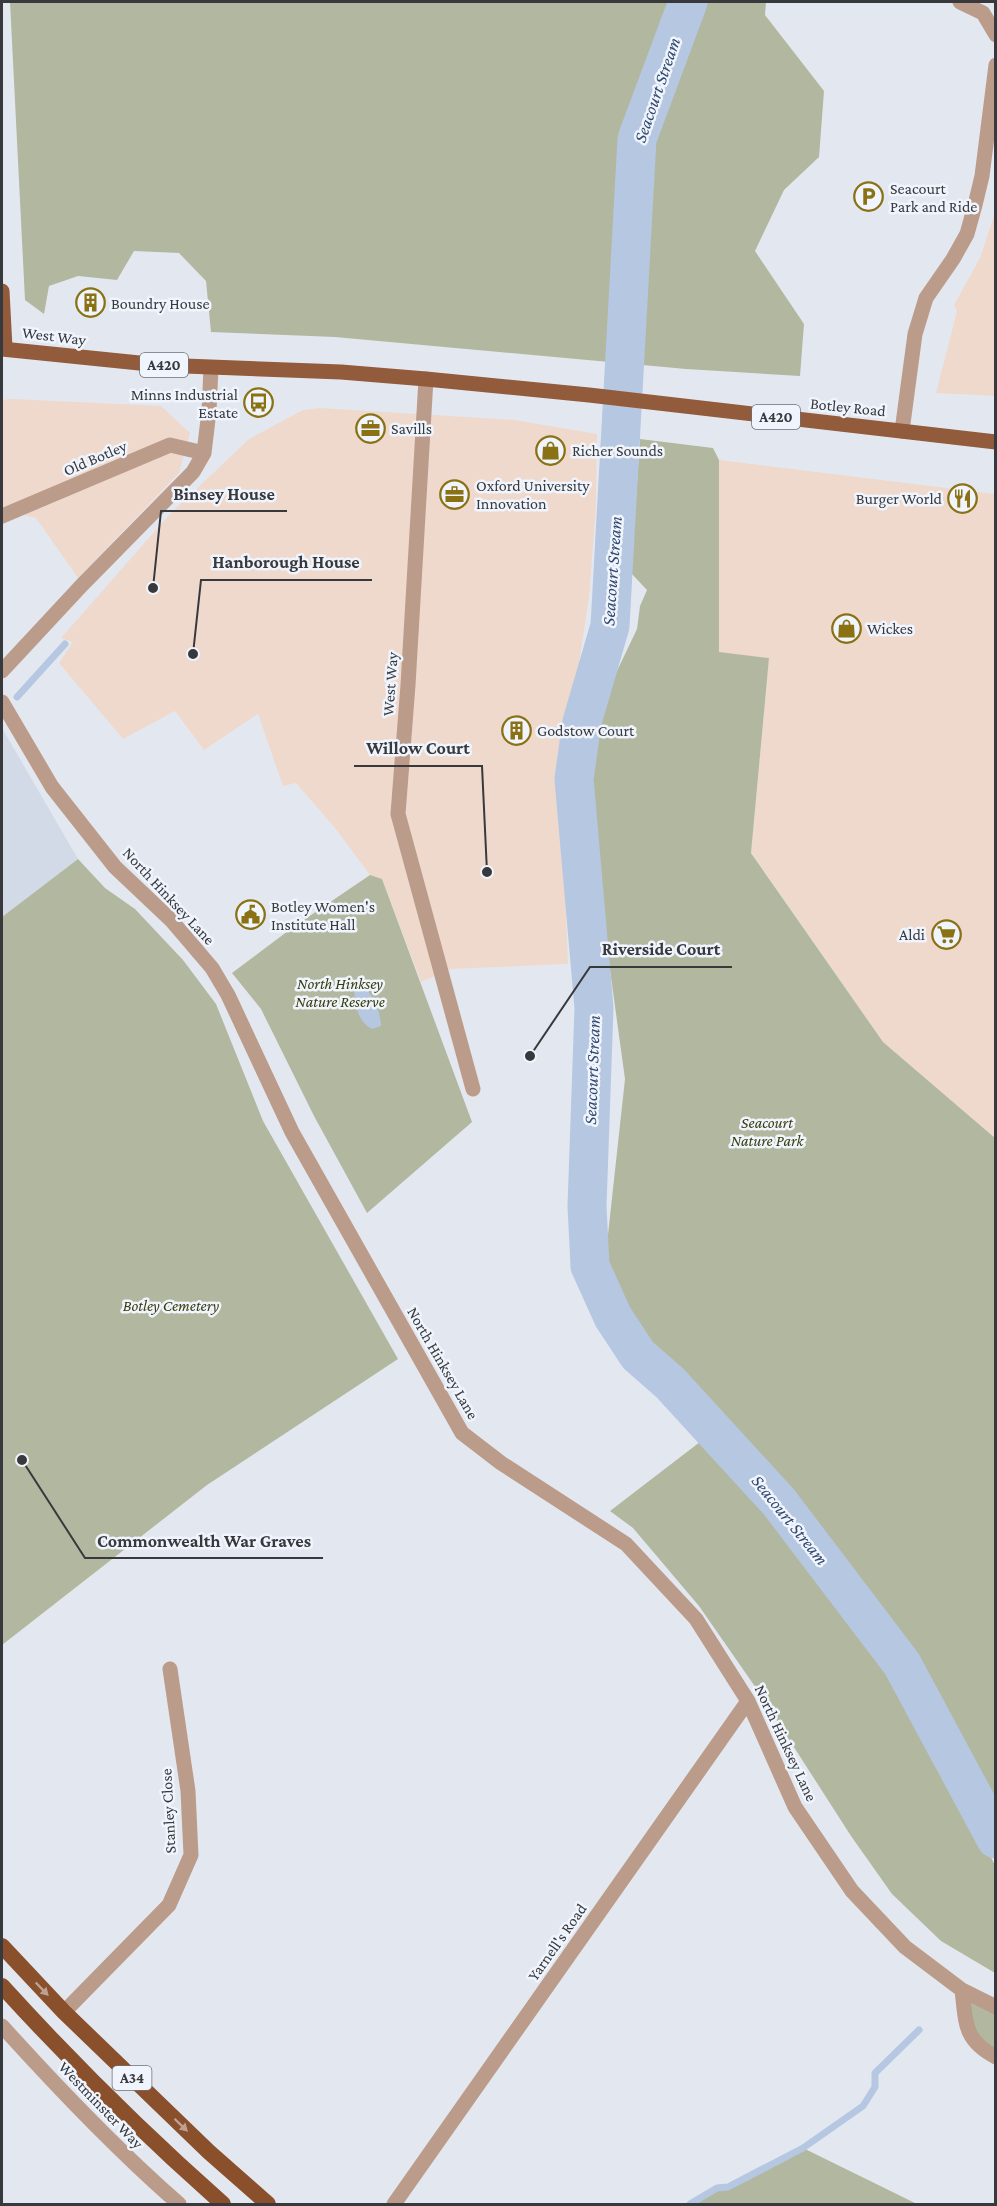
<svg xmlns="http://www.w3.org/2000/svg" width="997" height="2206" font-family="'Crimson Pro',serif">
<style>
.commercial{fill:#efd9cd}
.built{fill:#d2dae8}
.green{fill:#b2b89f}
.water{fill:#b6c7e1}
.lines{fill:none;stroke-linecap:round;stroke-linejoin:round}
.stream{stroke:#b6c7e1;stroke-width:7}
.river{stroke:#b6c7e1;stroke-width:39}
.minor{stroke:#bb9c8a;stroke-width:15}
.primary{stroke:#925b3b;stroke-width:15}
.trunk{stroke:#8a4f2b;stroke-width:16}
.oneway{fill:#bda294}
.labels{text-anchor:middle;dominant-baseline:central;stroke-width:5;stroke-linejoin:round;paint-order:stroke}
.shield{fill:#f0f5fd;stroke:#6e7176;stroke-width:1.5}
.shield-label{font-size:15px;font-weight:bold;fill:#37393c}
.poi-label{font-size:16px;fill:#37393c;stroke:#f0f5fd;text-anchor:start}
.street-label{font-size:16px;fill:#37393c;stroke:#f0f5fd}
.park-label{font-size:16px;font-style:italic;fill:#363d0b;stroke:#f0f5fd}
.water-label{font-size:18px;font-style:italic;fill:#31496f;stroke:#f0f5fd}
.leader{fill:none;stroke:#37393c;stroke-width:2}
.callout-dot{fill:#37393c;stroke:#f0f5fd;stroke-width:2}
.callout-label{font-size:18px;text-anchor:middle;font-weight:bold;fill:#37393c;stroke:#f0f5fd;stroke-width:5;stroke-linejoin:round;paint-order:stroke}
</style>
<rect width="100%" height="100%" fill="#e3e8f0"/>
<path class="commercial" d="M995 213V396L936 393 957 311 954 305 980 258Z
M13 399 161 406 190 433 179 473 78 578 36 518 8 511 2 513V400Z
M321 408 515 420 597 434 596 507 589 597 561 783 568 964 451 969 421 982 382 879 370 875 335 828 296 783 283 786 258 714 204 750 175 711 123 739 59 663 73 642 61 638 169 515 249 439 303 410Z
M719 460 995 494V1138L883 1042 751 852 769 658 719 653Z"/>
<path class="built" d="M2 728 78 859 2 917Z"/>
<path class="green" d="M10 2H766L765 15 824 91 819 157 784 190 755 251 804 324 800 376 686 369 335 337 211 332 206 281 179 253 134 251 117 280 78 276 49 286 44 314 25 300Z
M640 439 713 448 719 460V652L769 658 751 853 883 1042 995 1138V1839L902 1664 779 1502 670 1383 679 1376 649 1353 625 1316 605 1262 625 1079 589 817 588 742 599 721 616 673 637 629 640 606 647 590 631 573Z
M78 859 105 888 135 909 183 960 216 1004 263 1121 398 1359 207 1485 2 1645V917Z
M370 875 382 879 472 1122 367 1213 314 1116 261 1009 232 973 292 928Z
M709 1435 777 1516 917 1710 931 1733 977 1831 995 1865V1973L941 1941 892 1894 851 1836 756 1688 699 1606 633 1528 610 1511Z
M962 1990 995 2007V2057L982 2050Z
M803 2148 917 2204H689L717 2188 728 2187Z"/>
<path class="water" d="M364 987C375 998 380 1011 381 1026L372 1029C358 1022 355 1005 354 990Z"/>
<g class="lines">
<path class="stream" d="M17 697 65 644
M690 2204 717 2188 728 2187 803 2148 863 2106 875 2087V2073L919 2030"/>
<path class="river" d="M688 2 637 139 610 626 582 722 574 779 594 1008 587 1206 590 1266 613 1317 638 1355 670 1383 779 1502 902 1664 996 1839"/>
<path class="minor" d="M960 2 983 13 996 35
M426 379 408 685 398 814 473 1089
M902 431 915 334 926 298 953 259 967 234 975 205 982 176 996 65
M2 516 170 445 204 453
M2 671 82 585 193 472 204 453 209 411 211 368
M2 702 52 787 115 867 171 920 212 968 228 995 292 1132 462 1433 501 1463 626 1544 696 1619 748 1701 795 1807 852 1891 905 1947 962 1990 996 2007
M962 1990C966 2022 963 2040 996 2057
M64 2012 169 1905 191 1855 188 1791 170 1669
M2 2026C58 2088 116 2149 179 2204
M394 2204 748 1701"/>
<path class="primary" d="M2 291 5 348
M2 349 159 365 341 372 426 379 589 395 996 442"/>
<path class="trunk" d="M2 1946 64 2012 209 2152 268 2204
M2 1986C72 2063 145 2135 223 2204"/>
</g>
<defs><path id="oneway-solid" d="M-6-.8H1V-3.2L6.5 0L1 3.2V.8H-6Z" transform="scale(1.5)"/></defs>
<g class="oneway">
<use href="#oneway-solid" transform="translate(42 1989) rotate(46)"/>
<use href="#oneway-solid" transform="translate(181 2125) rotate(44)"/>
</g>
<defs>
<symbol id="parking-ring" viewBox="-11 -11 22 22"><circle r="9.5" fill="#f0f5fd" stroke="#8a7113" stroke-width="1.5"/><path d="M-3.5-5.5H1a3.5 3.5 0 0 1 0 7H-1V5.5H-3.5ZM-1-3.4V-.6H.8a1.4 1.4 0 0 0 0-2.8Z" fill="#8a7113"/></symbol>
<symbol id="building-ring" viewBox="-11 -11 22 22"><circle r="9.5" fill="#f0f5fd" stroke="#8a7113" stroke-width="1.5"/><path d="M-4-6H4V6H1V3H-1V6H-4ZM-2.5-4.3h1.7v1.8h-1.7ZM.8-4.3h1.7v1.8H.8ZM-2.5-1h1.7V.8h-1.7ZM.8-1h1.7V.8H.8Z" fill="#8a7113"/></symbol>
<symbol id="bus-ring" viewBox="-11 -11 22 22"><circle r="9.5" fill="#f0f5fd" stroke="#8a7113" stroke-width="1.5"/><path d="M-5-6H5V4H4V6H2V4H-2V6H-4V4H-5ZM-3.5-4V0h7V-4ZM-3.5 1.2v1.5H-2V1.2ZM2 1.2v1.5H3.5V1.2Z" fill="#8a7113"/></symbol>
<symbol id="office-ring" viewBox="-11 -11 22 22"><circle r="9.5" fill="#f0f5fd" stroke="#8a7113" stroke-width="1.5"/><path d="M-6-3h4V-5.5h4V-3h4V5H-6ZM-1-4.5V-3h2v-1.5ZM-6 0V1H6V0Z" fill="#8a7113"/></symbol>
<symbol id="shop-ring" viewBox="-11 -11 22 22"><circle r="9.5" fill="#f0f5fd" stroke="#8a7113" stroke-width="1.5"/><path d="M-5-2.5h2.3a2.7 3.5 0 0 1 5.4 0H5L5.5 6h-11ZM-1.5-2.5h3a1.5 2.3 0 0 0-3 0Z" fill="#8a7113"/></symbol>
<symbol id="restaurant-ring" viewBox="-11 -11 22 22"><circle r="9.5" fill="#f0f5fd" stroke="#8a7113" stroke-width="1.5"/><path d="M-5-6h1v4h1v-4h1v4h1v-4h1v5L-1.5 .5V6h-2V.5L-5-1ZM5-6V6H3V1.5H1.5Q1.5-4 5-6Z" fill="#8a7113"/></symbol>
<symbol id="civic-ring" viewBox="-11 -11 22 22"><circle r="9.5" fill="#f0f5fd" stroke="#8a7113" stroke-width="1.5"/><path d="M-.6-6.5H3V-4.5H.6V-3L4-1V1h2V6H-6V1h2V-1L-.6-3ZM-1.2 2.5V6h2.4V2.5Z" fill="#8a7113"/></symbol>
<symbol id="supermarket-ring" viewBox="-11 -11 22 22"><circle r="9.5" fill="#f0f5fd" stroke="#8a7113" stroke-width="1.5"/><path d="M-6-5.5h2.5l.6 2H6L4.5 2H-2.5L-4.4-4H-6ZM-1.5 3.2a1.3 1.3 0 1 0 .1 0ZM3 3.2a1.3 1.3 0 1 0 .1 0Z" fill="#8a7113"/></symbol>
</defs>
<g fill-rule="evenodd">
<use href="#parking-ring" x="852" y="180" width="33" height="33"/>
<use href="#building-ring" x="74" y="286" width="33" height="33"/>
<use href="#bus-ring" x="242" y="386" width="33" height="33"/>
<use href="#office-ring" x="354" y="412" width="33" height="33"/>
<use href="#shop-ring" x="534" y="434" width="33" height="33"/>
<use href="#office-ring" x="438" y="478" width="33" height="33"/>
<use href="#restaurant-ring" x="946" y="482" width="33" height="33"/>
<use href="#shop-ring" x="830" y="612" width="33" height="33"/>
<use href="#building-ring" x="500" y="714" width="33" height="33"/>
<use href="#civic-ring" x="234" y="898" width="33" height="33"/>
<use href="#supermarket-ring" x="930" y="918" width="33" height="33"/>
</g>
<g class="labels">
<g class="shield">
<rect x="140" y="353" width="48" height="24" rx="4.5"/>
<rect x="752" y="405" width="48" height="24" rx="4.5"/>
<rect x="112.5" y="2066" width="39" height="24" rx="4.5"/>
</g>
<g class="shield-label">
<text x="164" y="365">A420</text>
<text x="776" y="417">A420</text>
<text x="132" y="2078">A34</text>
</g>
<g class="poi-label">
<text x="890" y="188">Seacourt<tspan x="890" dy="18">Park and Ride</tspan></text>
<text x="111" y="303">Boundry House</text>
<text x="238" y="394" text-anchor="end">Minns Industrial<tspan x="238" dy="18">Estate</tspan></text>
<text x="391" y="428">Savills</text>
<text x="572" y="450">Richer Sounds</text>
<text x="476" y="485">Oxford University<tspan x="476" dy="18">Innovation</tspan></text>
<text x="942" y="498" text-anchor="end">Burger World</text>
<text x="867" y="628">Wickes</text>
<text x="537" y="730">Godstow Court</text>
<text x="271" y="906">Botley Women's<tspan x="271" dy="18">Institute Hall</tspan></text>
<text x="925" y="934" text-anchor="end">Aldi</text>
</g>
<g class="street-label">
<text transform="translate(54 336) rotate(7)">West Way</text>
<text transform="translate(848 407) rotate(6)">Botley Road</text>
<text transform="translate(95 458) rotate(-23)">Old Botley</text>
<text transform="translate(390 684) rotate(-86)">West Way</text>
<text transform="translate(169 896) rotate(47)">North Hinksey Lane</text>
<text transform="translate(443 1363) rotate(60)">North Hinksey Lane</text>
<text transform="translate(786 1743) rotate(65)">North Hinksey Lane</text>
<text transform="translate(168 1811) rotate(-93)">Stanley Close</text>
<text transform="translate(557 1942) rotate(-55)">Yarnell's Road</text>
<text transform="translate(101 2105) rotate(46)">Westminster Way</text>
</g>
<g class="park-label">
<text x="340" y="983">North Hinksey<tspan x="340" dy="18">Nature Reserve</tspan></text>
<text x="767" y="1122">Seacourt<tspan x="767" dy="18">Nature Park</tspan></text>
<text x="171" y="1305">Botley Cemetery</text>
</g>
<g class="water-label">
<text transform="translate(657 90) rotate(-71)">Seacourt Stream</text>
<text transform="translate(612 571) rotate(-86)">Seacourt Stream</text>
<text transform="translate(592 1070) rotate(-88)">Seacourt Stream</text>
<text transform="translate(790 1520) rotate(51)">Seacourt Stream</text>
</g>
</g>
<path class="leader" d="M153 588L161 511H287M193 654L201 580H372M487 872L482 766H354M530 1056L590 967H732M22 1460L85 1558H323"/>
<g class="callout-dot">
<circle cx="153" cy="588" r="6"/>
<circle cx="193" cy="654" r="6"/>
<circle cx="487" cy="872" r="6"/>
<circle cx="530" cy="1056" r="6"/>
<circle cx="22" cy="1460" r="6"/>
</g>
<g class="callout-label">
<text x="224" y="500">Binsey House</text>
<text x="286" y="568">Hanborough House</text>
<text x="418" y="754">Willow Court</text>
<text x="661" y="955">Riverside Court</text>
<text x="204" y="1547">Commonwealth War Graves</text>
</g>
<rect width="997" height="2206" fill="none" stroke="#37393c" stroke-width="6"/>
</svg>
